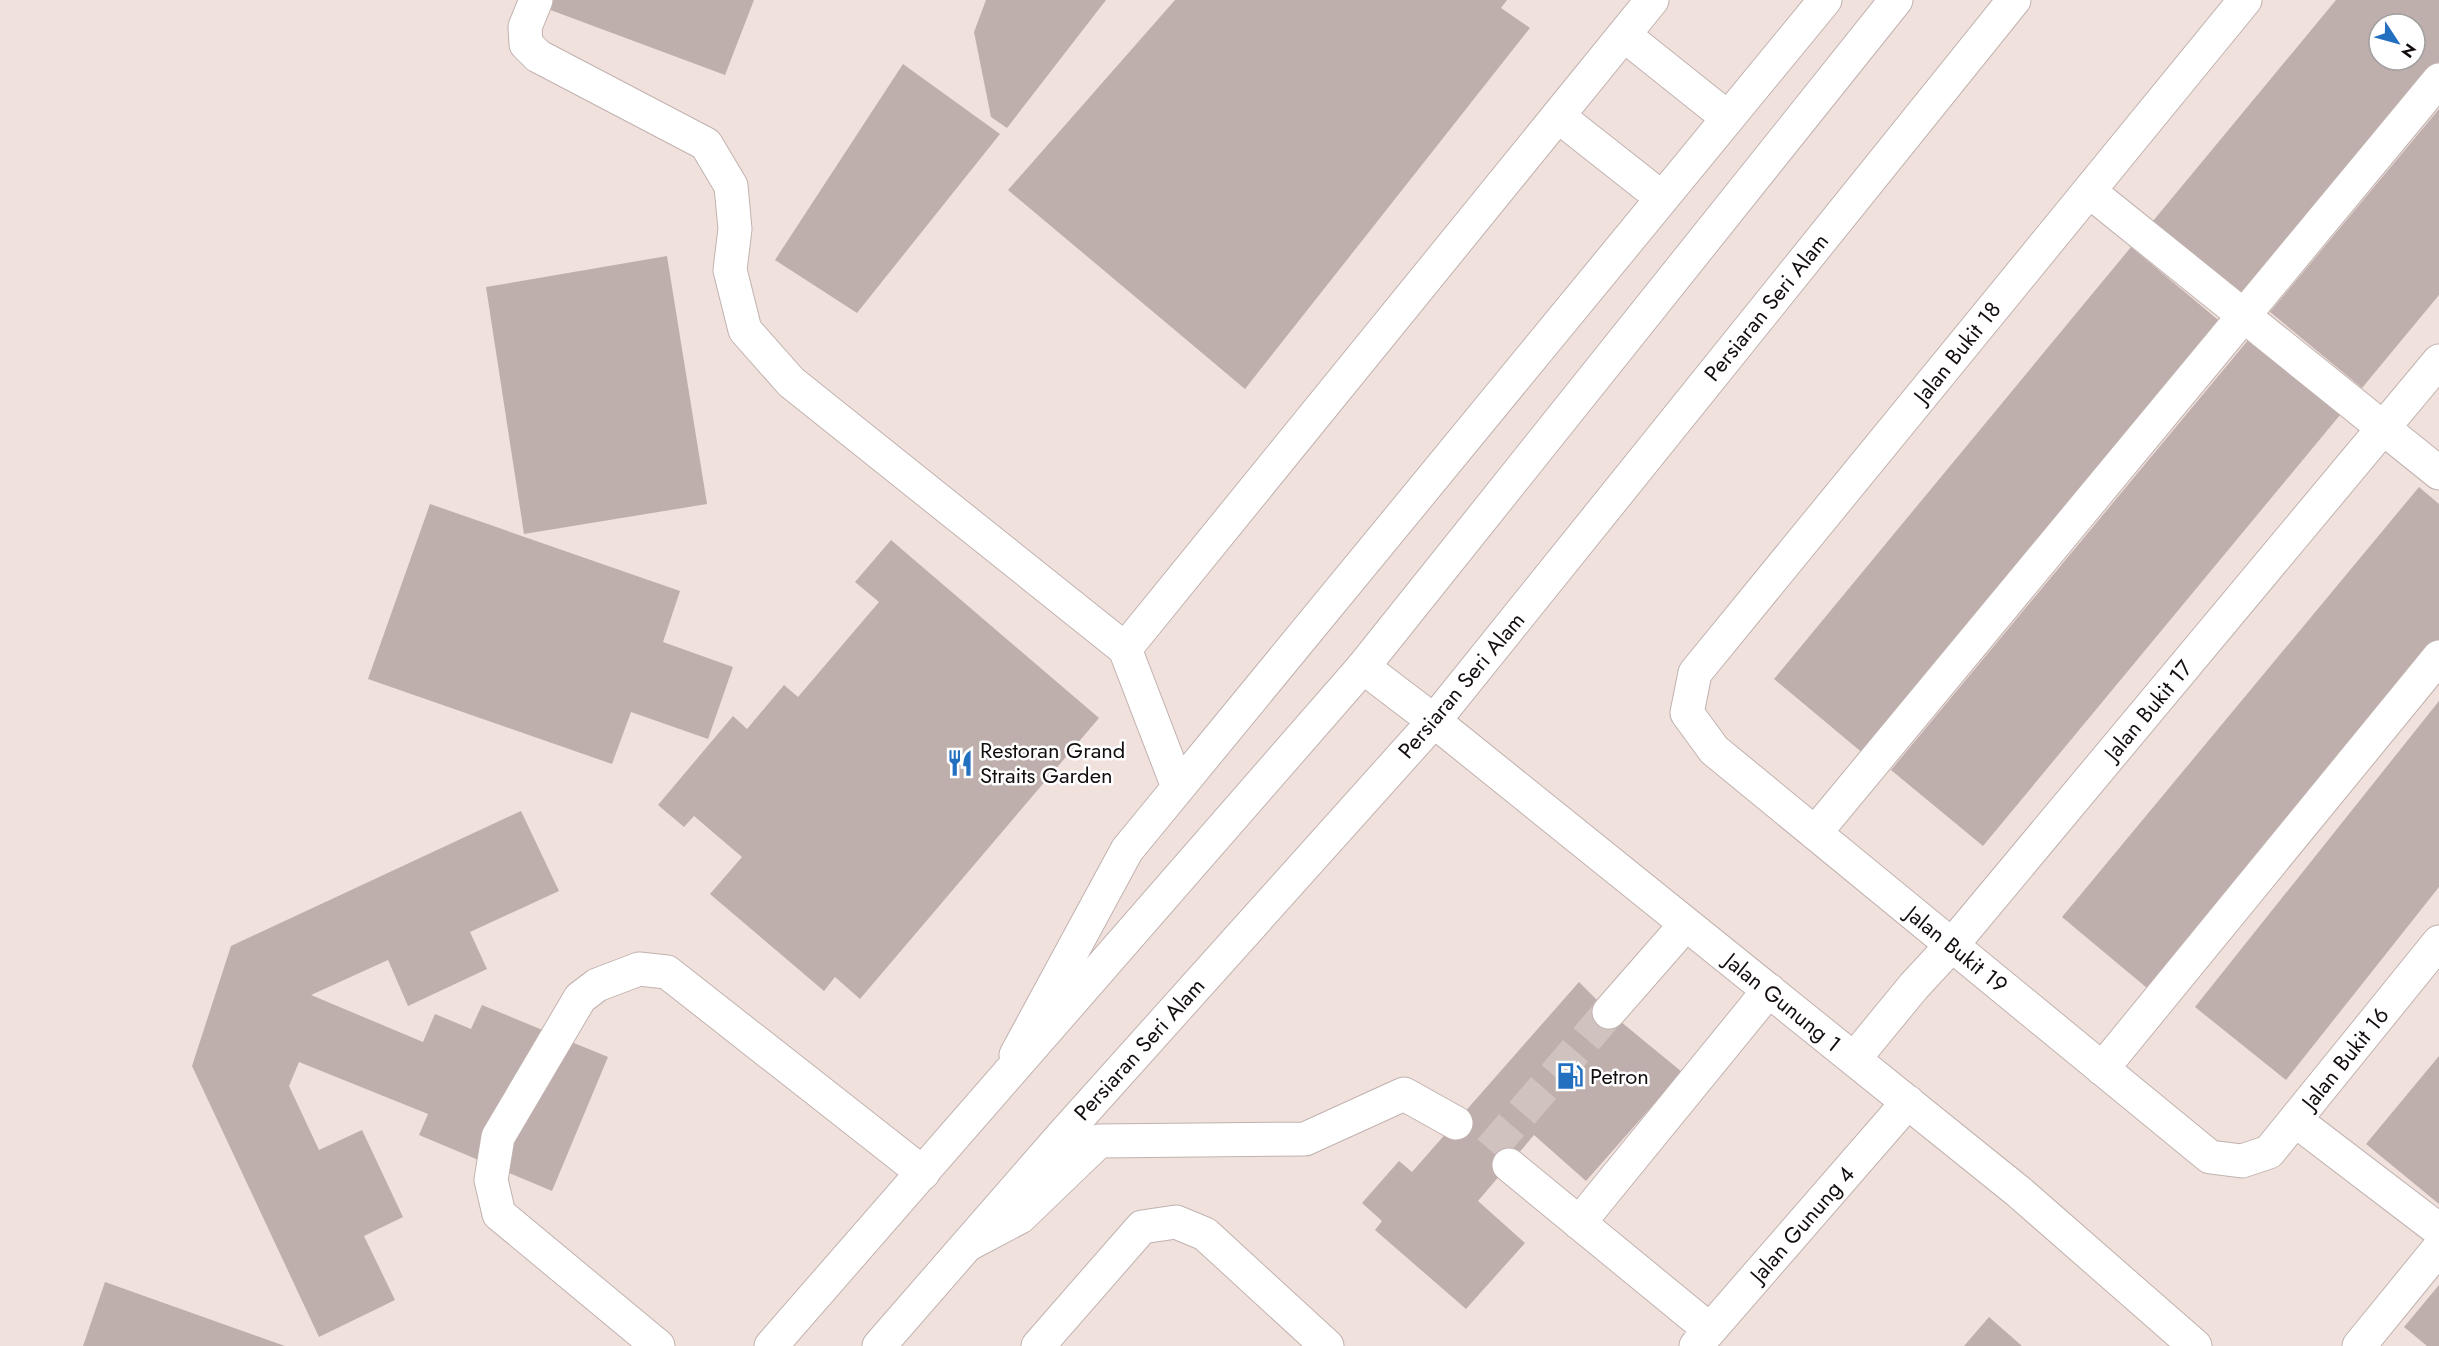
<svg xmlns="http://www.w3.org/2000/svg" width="2439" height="1346" font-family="Jost,sans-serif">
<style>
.building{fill:#beafac;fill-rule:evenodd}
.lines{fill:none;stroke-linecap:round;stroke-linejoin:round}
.minor-tunnel{stroke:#d0c2be;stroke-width:33;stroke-dasharray:33 16;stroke-linecap:butt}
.minor-casing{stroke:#c1b2af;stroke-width:35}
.major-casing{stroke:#c1b2af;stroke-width:35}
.minor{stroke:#fff;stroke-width:33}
.major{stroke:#fff;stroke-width:33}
.labels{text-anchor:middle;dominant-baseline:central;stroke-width:5;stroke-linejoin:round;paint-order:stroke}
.street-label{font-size:22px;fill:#140f0e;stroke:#fff}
.poi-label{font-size:22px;fill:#140f0e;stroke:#fff;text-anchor:start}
</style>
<rect width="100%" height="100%" fill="#f1e1dd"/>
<path class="building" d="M539 0H754L725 75 537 5Z
M986 0H1106L1007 128 991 117 974 32Z
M1175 0H1507L1501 8 1530 28 1245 389 1008 190Z
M2336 0H2439V62L2244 297 2153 221ZM2379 24H2415V60H2379Z
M903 64 1000 134 857 313 775 260Z
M2439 109V295L2362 388 2270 312Z
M2131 247 2223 324 1865 755 1774 679Z
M667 256 707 504 524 534 486 287Z
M2249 339 2340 415 1983 846 1891 770Z
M2419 487 2439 504V648L2153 993 2062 917Z
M430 504 680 591 663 642 733 667 708 739 631 712 612 764 368 679Z
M891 540 1099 718 860 999 835 977 824 991 710 894 742 857 694 816 684 827 658 805 733 716 747 729 784 685 798 697 879 602 855 582Z
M2439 701V887L2286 1080 2195 1007Z
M521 811 559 891 470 932 487 969 408 1006 388 960 311 995 423 1042 435 1014 471 1029 482 1005 608 1057 552 1191 419 1135 428 1114 299 1062 289 1086 319 1150 362 1130 403 1217 364 1236 395 1300 319 1337 192 1066 231 946Z
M1579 982 1609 1012 1682 1072 1586 1181 1534 1135 1478 1201 1525 1243 1466 1309 1375 1230 1382 1221 1362 1203 1399 1161 1412 1172Z
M2439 1056V1204L2366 1144Z
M105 1282 285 1346H83Z
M2439 1285V1346H2427L2404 1327Z
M1989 1317 2022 1346H1964Z"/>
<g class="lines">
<path class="minor-tunnel" d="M1490 1150 1609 1012"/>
<defs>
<path id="minor" d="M536 0 525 27 526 44 538 56 706 144 731 186 735 229 730 270 745 330 791 382 1125 649 1178 787
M2245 0 1695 673 1687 713 1714 750 2210 1157 2242 1161 2269 1152 2439 942
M1624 35 1728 118
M1558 116 1662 198
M2089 191 2439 473
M1125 649 1652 0
M1363 667 1434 721 2019 1192 2195 1346
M1815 833 2439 80
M1609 1012 1686 924
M1016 1055 1127 850 1825 0
M1854 1059 1914 986 1952 945 2439 361
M2102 1069 2439 657
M2295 1120 2439 1230
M1509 1165 1710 1330
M1579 1223 1769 990
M969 1244 1020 1217 1099 1141 1305 1139 1404 1094 1456 1123
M658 1346 499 1214 491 1180 498 1137 580 998 597 985 639 969 667 972 923 1173
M1038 1346 1142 1227 1176 1222 1205 1234 1327 1346
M1696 1346 1908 1102
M2359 1346 2439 1248"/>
<path id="major" d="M771 1346 1363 667 1896 0
M879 1346 1061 1137 1434 721 2014 0"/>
</defs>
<use href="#minor" class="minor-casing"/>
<use href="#major" class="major-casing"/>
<use href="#minor" class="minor"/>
<use href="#major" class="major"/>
</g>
<defs>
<symbol id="restaurant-bare" viewBox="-9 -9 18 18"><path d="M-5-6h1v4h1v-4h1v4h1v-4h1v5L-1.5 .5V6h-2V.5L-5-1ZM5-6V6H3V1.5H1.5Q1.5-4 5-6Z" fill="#2470c0" stroke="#fff" stroke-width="2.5" paint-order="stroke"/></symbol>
<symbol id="fuel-bare" viewBox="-9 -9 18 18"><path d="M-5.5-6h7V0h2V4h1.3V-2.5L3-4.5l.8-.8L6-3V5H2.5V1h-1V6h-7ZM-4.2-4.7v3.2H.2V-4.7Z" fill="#2470c0" stroke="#fff" stroke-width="2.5" paint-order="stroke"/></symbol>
</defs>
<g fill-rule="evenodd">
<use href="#restaurant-bare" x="941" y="744" width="38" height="38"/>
<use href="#fuel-bare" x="1551" y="1057" width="38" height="38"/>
</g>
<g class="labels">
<g class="street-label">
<text transform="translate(1766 307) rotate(-51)">Persiaran Seri Alam</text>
<text transform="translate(1957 352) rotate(-51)">Jalan Bukit 18</text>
<text transform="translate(1461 685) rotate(-50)">Persiaran Seri Alam</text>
<text transform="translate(2148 710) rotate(-50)">Jalan Bukit 17</text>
<text transform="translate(1957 949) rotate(39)">Jalan Bukit 19</text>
<text transform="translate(1783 1002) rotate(39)">Jalan Gunung 1</text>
<text transform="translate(1139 1049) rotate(-48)">Persiaran Seri Alam</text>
<text transform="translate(2345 1058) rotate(-51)">Jalan Bukit 16</text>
<text transform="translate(1802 1224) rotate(-49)">Jalan Gunung 4</text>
</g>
<g class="poi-label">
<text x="980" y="750">Restoran Grand<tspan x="980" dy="25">Straits Garden</tspan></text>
<text x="1590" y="1076">Petron</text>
</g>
</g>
<g transform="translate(2397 42) rotate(126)"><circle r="28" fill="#ffffff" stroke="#a19f9f" stroke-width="1.5"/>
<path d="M0-4.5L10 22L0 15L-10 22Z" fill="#2470c0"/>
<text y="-9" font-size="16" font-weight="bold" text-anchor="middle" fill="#140f0e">N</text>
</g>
</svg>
